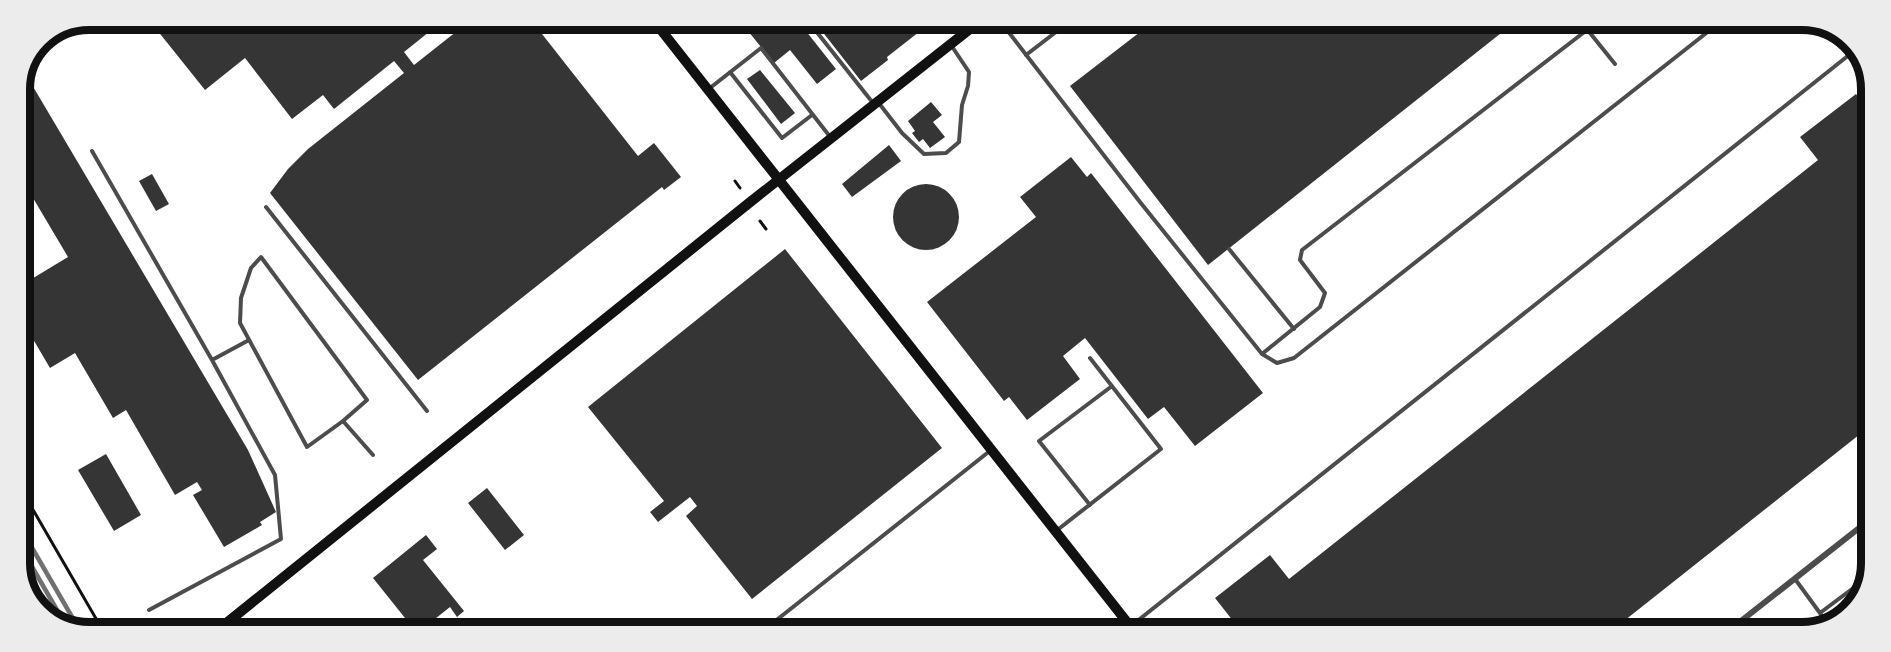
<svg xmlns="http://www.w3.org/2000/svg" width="1891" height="652" font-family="Spectral,serif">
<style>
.building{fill:#353535}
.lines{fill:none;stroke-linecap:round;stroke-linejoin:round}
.path{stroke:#111;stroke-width:3}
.service{stroke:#4c4c4c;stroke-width:4}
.minor{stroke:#4c4c4c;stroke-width:6}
.secondary{stroke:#111;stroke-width:10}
.rail{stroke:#707070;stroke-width:4.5}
.rim{fill:none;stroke:#111;stroke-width:8}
</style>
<rect width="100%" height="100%" fill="#fff"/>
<path class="building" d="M149 20H444L404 52 414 65 471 20H531L638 156 654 143 681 177 664 190 662 187 418 380 270 193 288 169 308 149 404 73 394 61 334 109 323 95 292 119 245 58 205 90Z
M740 21H798L836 69 817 84 790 50 774 63Z
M814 21H933L887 57 888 60 861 81Z
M1153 22H1515L1208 265 1070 86Z
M760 70 795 113 781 124 747 79Z
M25 73 248 450 276 512 260 522 262 525 224 547 193 495 202 490 197 482 175 495 126 410 113 418 75 353 50 368 20 317V286L68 257 20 176V85Z
M1856 94 1871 114 1869 427 1610 632 1241 631 1215 598 1270 555 1289 579 1818 160 1800 137Z
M931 102 942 115 933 122 945 137 930 148 923 139 919 142 912 133 915 131 908 121Z
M889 145 901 161 852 197 842 184Z
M1071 157 1087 177 1091 173 1263 393 1195 446 1164 407 1148 419 1085 338 1063 356 1080 379 1027 420 1009 397 1004 401 927 302 1036 217 1020 197Z
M152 174 169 204 156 211 139 181Z
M893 217a33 33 0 1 1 66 0a33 33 0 1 1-66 0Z
M785 249 942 448 752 599 686 516 697 506 690 497 658 522 650 512 664 501 588 407Z
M106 454 141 515 114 531 78 470Z
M487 488 524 535 505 550 468 503Z
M426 535 437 549 423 560 464 611 457 617 450 607 421 630H411L413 628 373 578Z"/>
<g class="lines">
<path class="path" d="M735 181 740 188
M760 221 766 229
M32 508 102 629"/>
<path class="service" d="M808 21 873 103
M1000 21 1140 202 1262 354 1320 307 1325 293 1300 260 1302 250 1596 23
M1582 23 1615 64
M1026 55 1069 22
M730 72 782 138 812 115
M710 88 761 48 831 138
M878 102 902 133 924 154 946 153 959 142 962 105 968 86 969 72 951 45
M92 151 212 360 249 340
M266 207 427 411
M1229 249 1294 329
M1262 354 1277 363 1294 358 1719 23
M343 421 307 447 240 323 241 298 251 268 261 257 367 400 343 421 373 455
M1090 505 1039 441 1112 386
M1056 531 1161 449 1090 358
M1795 579 1828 624
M149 610 281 539 275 475 212 360
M1820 613 1868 577
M1131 626 1849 55 1870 81
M764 630 991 450"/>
<path class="minor" d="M1727 632 1868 521"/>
<path class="secondary" d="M654 21 1134 631
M219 629 749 203 980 21"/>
<path class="rail" d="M20 527 79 629
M20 546 68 629"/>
</g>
<path d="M0 0H1891V652H0ZM89 30H1802A59 59 0 0 1 1861 89V563A59 59 0 0 1 1802 622H89A59 59 0 0 1 30 563V89A59 59 0 0 1 89 30Z" fill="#ececec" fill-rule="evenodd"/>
<path class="rim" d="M89 30H1802A59 59 0 0 1 1861 89V563A59 59 0 0 1 1802 622H89A59 59 0 0 1 30 563V89A59 59 0 0 1 89 30Z"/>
</svg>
